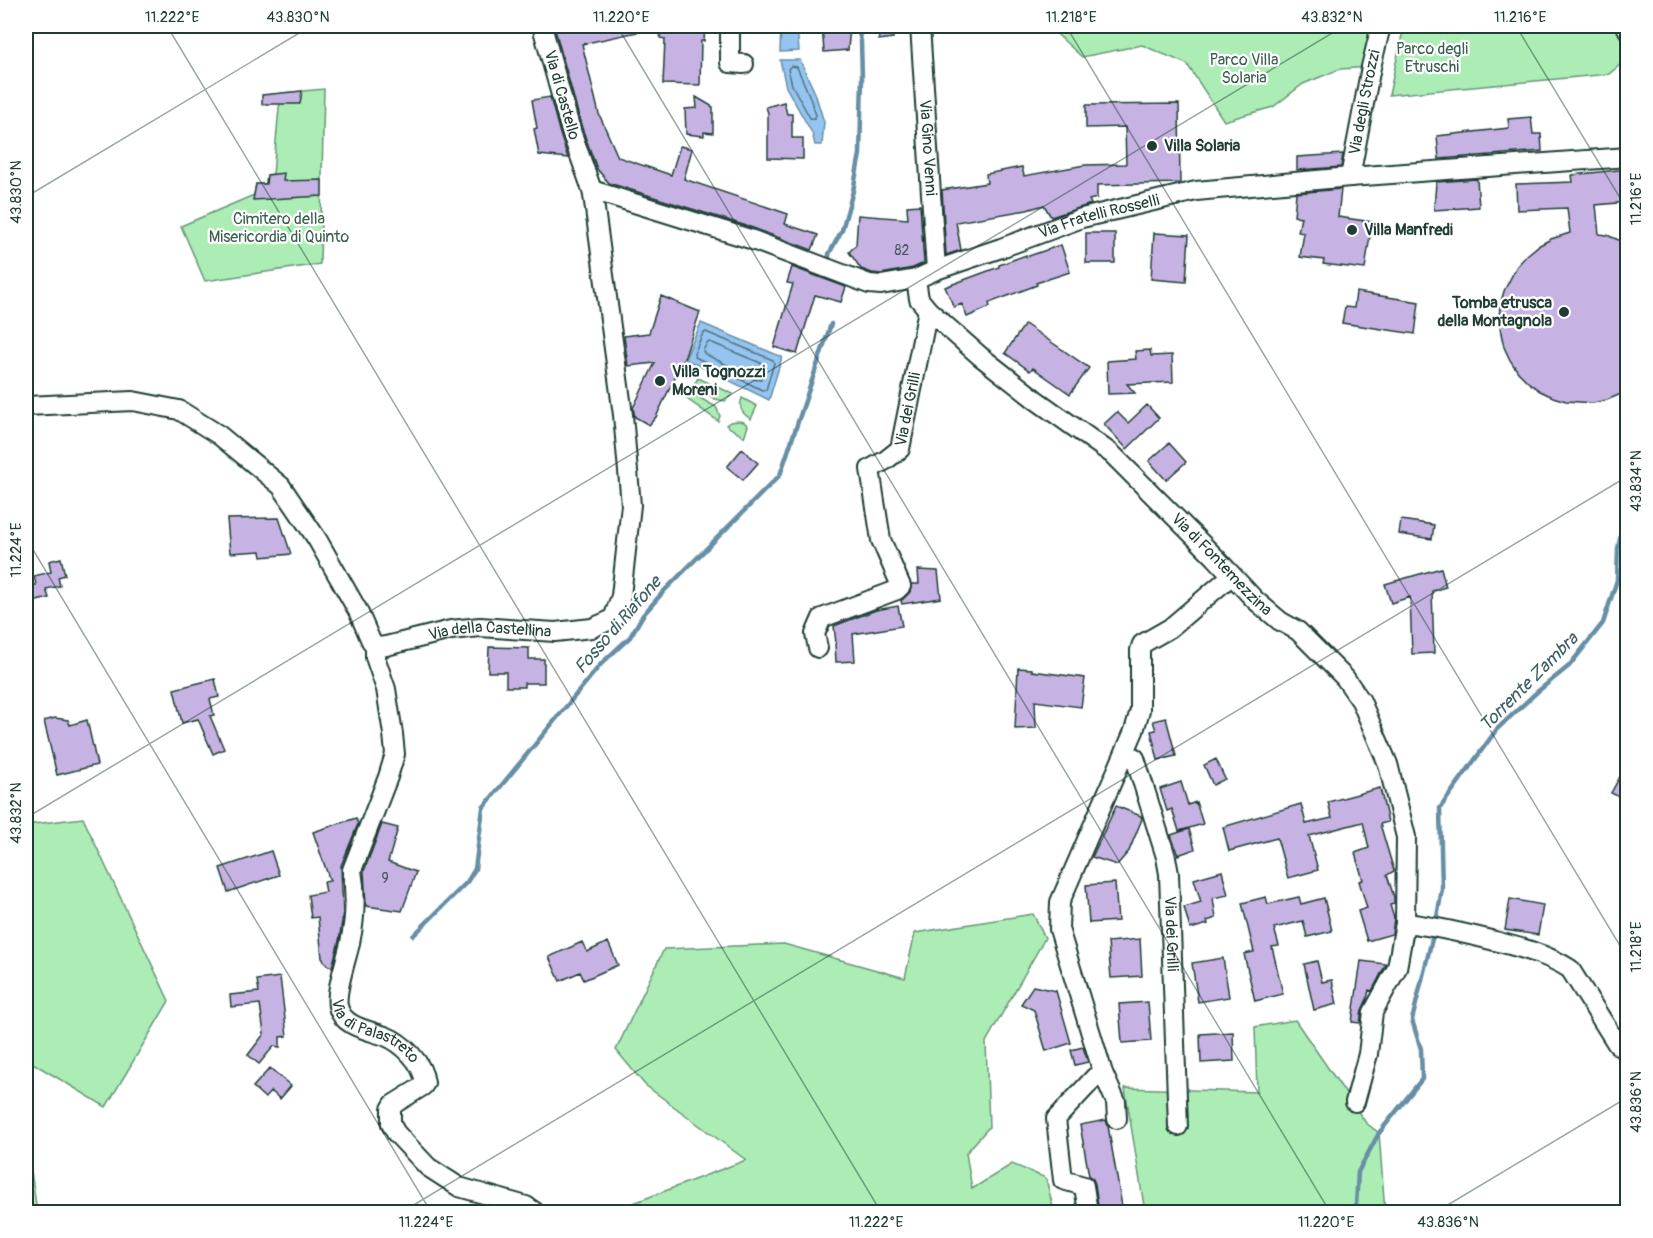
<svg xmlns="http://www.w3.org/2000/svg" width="1653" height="1238" font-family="Pangolin,sans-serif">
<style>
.green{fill:#acedb6;stroke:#669575;stroke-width:1.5}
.water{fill:#95c4f0;stroke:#668ea5;stroke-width:1.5}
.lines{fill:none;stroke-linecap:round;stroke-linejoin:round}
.shore{stroke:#4e737f;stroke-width:1.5}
.stream{stroke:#668ea5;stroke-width:4.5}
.building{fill:#c6b3e3;stroke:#1f3d34;stroke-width:1.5}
.minor-casing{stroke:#1f3d34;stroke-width:22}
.minor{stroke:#fff;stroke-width:18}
.ticks{fill:none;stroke:#1f3d34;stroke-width:1.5;stroke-opacity:0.45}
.poi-dot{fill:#1f3d34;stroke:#fff;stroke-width:2}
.labels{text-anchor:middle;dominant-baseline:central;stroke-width:4.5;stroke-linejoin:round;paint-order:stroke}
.number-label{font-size:14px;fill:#495a60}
.park-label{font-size:16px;fill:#3b604e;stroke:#fff}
.street-label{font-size:16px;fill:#1f3d34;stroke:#fff}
.poi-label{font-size:16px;font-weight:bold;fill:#1f3d34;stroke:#fff;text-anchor:start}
.water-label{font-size:18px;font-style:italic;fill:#3c5f63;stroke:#fff}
.neatline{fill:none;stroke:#1f3d34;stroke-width:2}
.ticks-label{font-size:15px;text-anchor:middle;fill:#1f3d34}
</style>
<rect width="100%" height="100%" fill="#fff"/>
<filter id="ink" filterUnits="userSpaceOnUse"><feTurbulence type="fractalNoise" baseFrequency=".0167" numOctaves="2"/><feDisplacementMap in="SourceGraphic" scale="12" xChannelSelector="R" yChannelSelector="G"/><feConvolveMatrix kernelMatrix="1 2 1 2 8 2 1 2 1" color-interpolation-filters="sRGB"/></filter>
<g filter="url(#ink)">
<path class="green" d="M1048 26H1381L1371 67 1340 69 1303 84 1273 107 1224 121 1187 64 1142 45 1082 57Z
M1404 26H1627V59L1609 74 1389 95Z
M324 89 320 264 205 281 181 226 254 195 256 184H266L267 175 273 174 279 108 282 93Z
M698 378 733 394 725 401 715 399 693 386Z
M691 393 716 407 720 416 718 421 687 399Z
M742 398 757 406 751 419C742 414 738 408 742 398Z
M738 421 744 422 748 426 744 437 726 425 730 422Z
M83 818 169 1001 106 1107 26 1059V825Z
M1033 914 1045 938 986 1042 989 1127 966 1153 972 1189 1012 1164 1046 1178 1054 1212H610L746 1160 645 1085 616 1050 664 949 784 944 905 978 915 933Z
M1295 1020 1366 1123 1379 1133 1385 1212H1145L1125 1088 1257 1092 1255 1027Z
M26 1136 37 1212H26Z"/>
<path class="water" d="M781 26H797L799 51 780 52Z
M780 60H800L815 93 824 122 822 145H815L812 133 786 87Z
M701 323 782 357 769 400 685 359Z"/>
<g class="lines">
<path class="shore" d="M791 66 797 67 809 95 816 115 814 119 810 118 792 85 788 69Z
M706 332 773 360 774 363 766 390H762L695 357 694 354 703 333Z
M710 342 763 364 765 367 761 379 757 380 705 354 703 351 707 343Z"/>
<path class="stream" d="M829 258V254L842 230 853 191 860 154 862 78 861 41 857 26
M1436 923 1442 889 1440 808 1497 729 1537 692 1569 666 1603 623 1617 580 1618 549 1628 497
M413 936 467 882 475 869 483 808 601 664 630 637 643 615 664 591 780 475 831 324
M1360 1212 1356 1205 1358 1172 1379 1133 1422 1079 1421 1049 1412 1020 1434 931"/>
</g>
<path class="building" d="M554 26H641L642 31 582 44 599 114 618 157 671 175 680 146 692 149 684 179 788 214 785 224 818 235 812 250 753 228 609 183 597 169 582 128Z
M661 26H705L704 41H701L700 85 663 84 665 39 660 38Z
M822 26H850L848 50 824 52Z
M878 26H892L893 38 879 40Z
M302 91 300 104H262V95Z
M550 97 560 134 568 158 539 155 534 129 537 128 532 100Z
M696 97 713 107V133L704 132V136L686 134 685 109 697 108Z
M784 102 787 114H792V138H803V159L768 158V113L766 107Z
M1179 104 1180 183 1097 185V198L1089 200 1091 204 1051 217 1044 205 1027 210 956 222 961 250 946 255 942 190 987 183 986 174 1022 167 1024 176 1085 165 1126 164 1125 127 1086 128V105Z
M1531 117 1533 134H1541L1542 151 1439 159 1437 136 1509 128 1508 119Z
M1343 154 1341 167 1297 170V157Z
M1628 169V202L1596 205 1599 234 1607 235 1628 244V391L1607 400 1593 403 1566 401 1553 397 1540 391 1528 382 1518 372 1510 360 1504 347 1501 333 1499 319 1500 305 1504 291 1517 266 1527 255 1538 246 1551 239 1570 233 1567 208 1517 210 1516 184 1573 182 1572 175Z
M284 173 283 181 322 180V196L253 200 256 184H266L267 175Z
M1477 179 1479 207 1434 210 1436 182Z
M1341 189 1338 217 1372 222 1365 269 1323 264 1324 260 1300 257 1304 233 1298 232 1301 217 1294 216 1296 193Z
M920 205 924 263 913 268 881 274 872 273 861 269 849 252 856 245 858 215 908 219 907 206Z
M1086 233H1115V263H1086Z
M1154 233 1189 235 1186 282 1151 279Z
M1061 245 1070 272 1036 283 1037 285 989 303 990 307 967 317 962 304 954 307 945 287 999 267V265L1026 255V257Z
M792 267 846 287 841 302 815 295 797 354 774 347 793 284 787 283Z
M1356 292 1419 302 1415 334 1342 323 1345 307 1354 308Z
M661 296 700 312 685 356 656 417 649 425 635 417 633 408 655 363 628 366 624 336 649 333Z
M1025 324 1089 368 1070 394 1033 368 1030 371 1005 353Z
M1150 350 1151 356 1172 355 1173 382 1127 384 1135 393 1108 394 1107 361 1136 359 1135 351Z
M1147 405 1159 418 1127 449 1104 424 1117 412 1128 423Z
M1169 443 1186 462 1166 480 1149 461Z
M742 449 758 463 743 480 727 467Z
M279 518 291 554 262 557 261 551 230 553 227 519Z
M1401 520 1434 525 1432 539 1399 534Z
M61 558 65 575 58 577 60 586 46 589 49 598 33 602 28 585H36L34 576 51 572 49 561Z
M1441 568 1446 587 1432 591 1434 653 1412 654 1410 597 1391 603 1385 584Z
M918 570 938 571 941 598 902 604 901 601 909 593 912 589V584H919Z
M898 606 902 626 853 634 855 661 836 662 835 644 836 643 834 626 876 610Z
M489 647 529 648V659H544V683H524V687H506V672H488Z
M1018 668 1032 669V671L1085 678 1081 707 1035 701 1036 728 1015 729Z
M215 679 219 697 210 699 214 715 210 716 224 749 213 754 198 719 182 723 174 689Z
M55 718 68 720 70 725 87 720 97 765 57 775 44 721Z
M1166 718 1176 756 1158 760 1151 731 1156 730 1153 721Z
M1216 759 1225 779 1213 785 1204 765Z
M1628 762V801L1611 793Z
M1181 782 1188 805 1196 802 1203 824 1179 831 1172 809 1167 811 1160 789Z
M1380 788 1388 822 1380 824 1394 871 1387 875 1394 897V904L1390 905 1394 918 1392 934 1367 941 1358 911 1367 908 1359 881 1363 880 1355 853 1369 848 1363 822 1309 836 1318 870 1288 878 1277 838 1229 851 1223 827 1301 804 1306 824 1332 818 1328 802Z
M1116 806 1141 816 1142 819 1129 851 1117 865 1092 857Z
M356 818 358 824 341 866 343 915 339 941 332 967 327 965 322 958 318 917 311 918 308 895 326 892 324 882 330 881 313 832Z
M382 824 398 828 388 862 416 872 402 911 366 906 364 871Z
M1189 829 1195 849 1178 855 1171 835Z
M271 851 279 875 228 892 220 868Z
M1222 871 1228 895 1213 898 1216 918 1207 921 1208 924 1190 929 1184 907 1201 902 1194 879Z
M1115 883 1118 921 1089 923 1086 885Z
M1266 897 1268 904 1299 897 1301 904 1324 898 1332 931 1307 937 1303 921 1274 928 1279 946 1272 947 1283 994 1255 1001 1244 954 1254 952 1242 903Z
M1510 899 1543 905 1538 935 1505 930Z
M1140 939 1142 976 1111 978 1108 942Z
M582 942 587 952 608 942 618 965 584 980 580 972 560 981 549 957Z
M1223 958 1229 997 1198 1002 1192 963Z
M1317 961 1322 982 1332 980 1337 1004 1314 1010 1304 964Z
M1361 961 1386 964 1372 991 1369 990 1367 999 1362 1010 1360 1023 1352 1022Z
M280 977 287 1036 280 1037V1047L274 1046 259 1064 248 1055 264 1034 260 1004 231 1007 230 995 259 992 257 980Z
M1033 986 1056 991 1071 1043 1046 1051 1034 1010 1021 1004Z
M1148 1002 1151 1041 1122 1043 1119 1004Z
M1233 1032 1234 1061 1201 1063 1200 1034Z
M1083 1047 1088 1062 1075 1065 1071 1050Z
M270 1068 291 1086 280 1099 271 1091 265 1098 253 1087Z
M1106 1120 1108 1126 1123 1212H1099L1095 1184 1093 1179 1089 1176 1080 1125Z"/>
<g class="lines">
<defs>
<g id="minor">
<path d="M730 26V63L744 64"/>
<path id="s1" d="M920 26 936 270"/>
<path d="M1626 26 1628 30"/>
<path id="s2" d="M1350 177 1371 67 1381 26"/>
<path id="s3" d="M592 190 750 239 869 284 881 285 916 279 936 270 1001 248 1082 218 1196 191 1350 177 1628 157"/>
<path id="s4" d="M916 279 919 299 928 310 980 356 1036 400 1112 454 1215 557 1255 600 1280 621 1298 631 1345 678 1361 701 1388 764 1406 837 1405 923 1397 968 1373 1012 1368 1054 1355 1102"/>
<path d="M26 406 133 401 179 410 219 435 281 486 317 539 358 611 371 641 375 646"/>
<path id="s5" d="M375 646 379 647 386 646 451 630 480 627 555 632 592 628 613 619 621 596 631 505 623 415 594 202 592 190 571 131 542 26"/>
<path id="s6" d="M375 646V657L386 689 393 734 395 754 388 777 352 870C356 893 355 920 350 943 347 958 335 991 338 1006 342 1027 368 1030 385 1036 403 1043 423 1063 425 1083L423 1086 394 1104 391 1109V1124L396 1133 428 1167 459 1187 526 1206 535 1212"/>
<path id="s7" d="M818 648 815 634 822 618 897 590 901 586 881 540 870 469 886 460 900 449 928 310"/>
<path id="s8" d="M1125 753 1135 758 1166 857 1169 874 1178 1126"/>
<path d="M1405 923C1435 926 1462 933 1491 940 1518 947 1547 954 1570 969L1617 1044 1628 1053"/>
<path d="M1117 1119 1116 1102 1103 1073 1059 929 1060 902 1134 731 1140 710V650L1142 644 1170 628 1231 576"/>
<path d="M1088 1212 1084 1186 1063 1180 1056 1119 1095 1077 1103 1073"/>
</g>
</defs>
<use href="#minor" class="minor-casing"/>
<use href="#minor" class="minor"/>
</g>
</g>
<path class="ticks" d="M167 26 881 1212M617 26 1330 1212M1066 26 1628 959M1516 26 1628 211M26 197 311 26M26 538 431 1212M26 818 1344 26M402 1212 1628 476M1436 1212 1628 1097"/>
<g class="poi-dot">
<circle cx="1152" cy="146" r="6"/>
<circle cx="1352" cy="230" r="6"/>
<circle cx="1564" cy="312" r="6"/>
<circle cx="660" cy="381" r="6"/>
</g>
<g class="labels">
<g class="number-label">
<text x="902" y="250">82</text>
<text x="385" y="878">9</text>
</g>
<g class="park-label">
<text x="1432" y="49">Parco degli<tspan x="1432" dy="18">Etruschi</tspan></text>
<text x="1244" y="60">Parco Villa<tspan x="1244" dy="18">Solaria</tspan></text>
<text x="279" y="219">Cimitero della<tspan x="279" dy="18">Misericordia di Quinto</tspan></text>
</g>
<g class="street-label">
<text transform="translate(562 95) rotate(74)">Via di Castello</text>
<text stroke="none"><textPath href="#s2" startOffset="76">Via degli Strozzi</textPath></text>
<text stroke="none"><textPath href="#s1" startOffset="122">Via Gino Venni</textPath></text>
<text stroke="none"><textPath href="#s3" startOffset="534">Via Fratelli Rosselli</textPath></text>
<text stroke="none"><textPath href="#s7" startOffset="316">Via dei Grilli</textPath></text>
<text stroke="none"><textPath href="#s4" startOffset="424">Via di Fontemezzina</textPath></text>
<text stroke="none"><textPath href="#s5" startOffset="117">Via della Castellina</textPath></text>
<text stroke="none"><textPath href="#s8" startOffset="192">Via dei Grilli</textPath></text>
<text stroke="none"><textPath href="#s6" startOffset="418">Via di Palastreto</textPath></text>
</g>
<g class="poi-label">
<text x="1164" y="146">Villa Solaria</text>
<text x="1364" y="230">Villa Manfredi</text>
<text x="1552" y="303" text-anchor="end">Tomba etrusca<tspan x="1552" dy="18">della Montagnola</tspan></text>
<text x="672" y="372">Villa Tognozzi<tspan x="672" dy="18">Moreni</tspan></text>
</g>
<g class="water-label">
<text transform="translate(618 625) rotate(-49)">Fosso di Riafone</text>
<text transform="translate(1529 682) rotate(-45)">Torrente Zambra</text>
</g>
</g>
<rect width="1653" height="1238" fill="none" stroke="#fff" stroke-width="66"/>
<rect x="33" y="33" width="1587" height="1172" class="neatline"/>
<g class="ticks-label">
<text x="172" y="22">11.222°E</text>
<text x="298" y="22">43.830°N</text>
<text x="621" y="22">11.220°E</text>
<text x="1071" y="22">11.218°E</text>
<text x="1332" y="22">43.832°N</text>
<text x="1520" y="22">11.216°E</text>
<text transform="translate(16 192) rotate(-90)" y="5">43.830°N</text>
<text transform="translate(1636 199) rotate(-90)" y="5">11.216°E</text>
<text transform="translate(1636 481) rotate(-90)" y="5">43.834°N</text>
<text transform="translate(16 550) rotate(-90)" y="5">11.224°E</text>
<text transform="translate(16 813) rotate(-90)" y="5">43.832°N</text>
<text transform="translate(1636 947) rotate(-90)" y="5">11.218°E</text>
<text transform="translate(1636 1102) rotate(-90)" y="5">43.836°N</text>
<text x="426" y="1227">11.224°E</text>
<text x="876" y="1227">11.222°E</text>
<text x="1326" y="1227">11.220°E</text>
<text x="1448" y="1227">43.836°N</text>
</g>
</svg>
